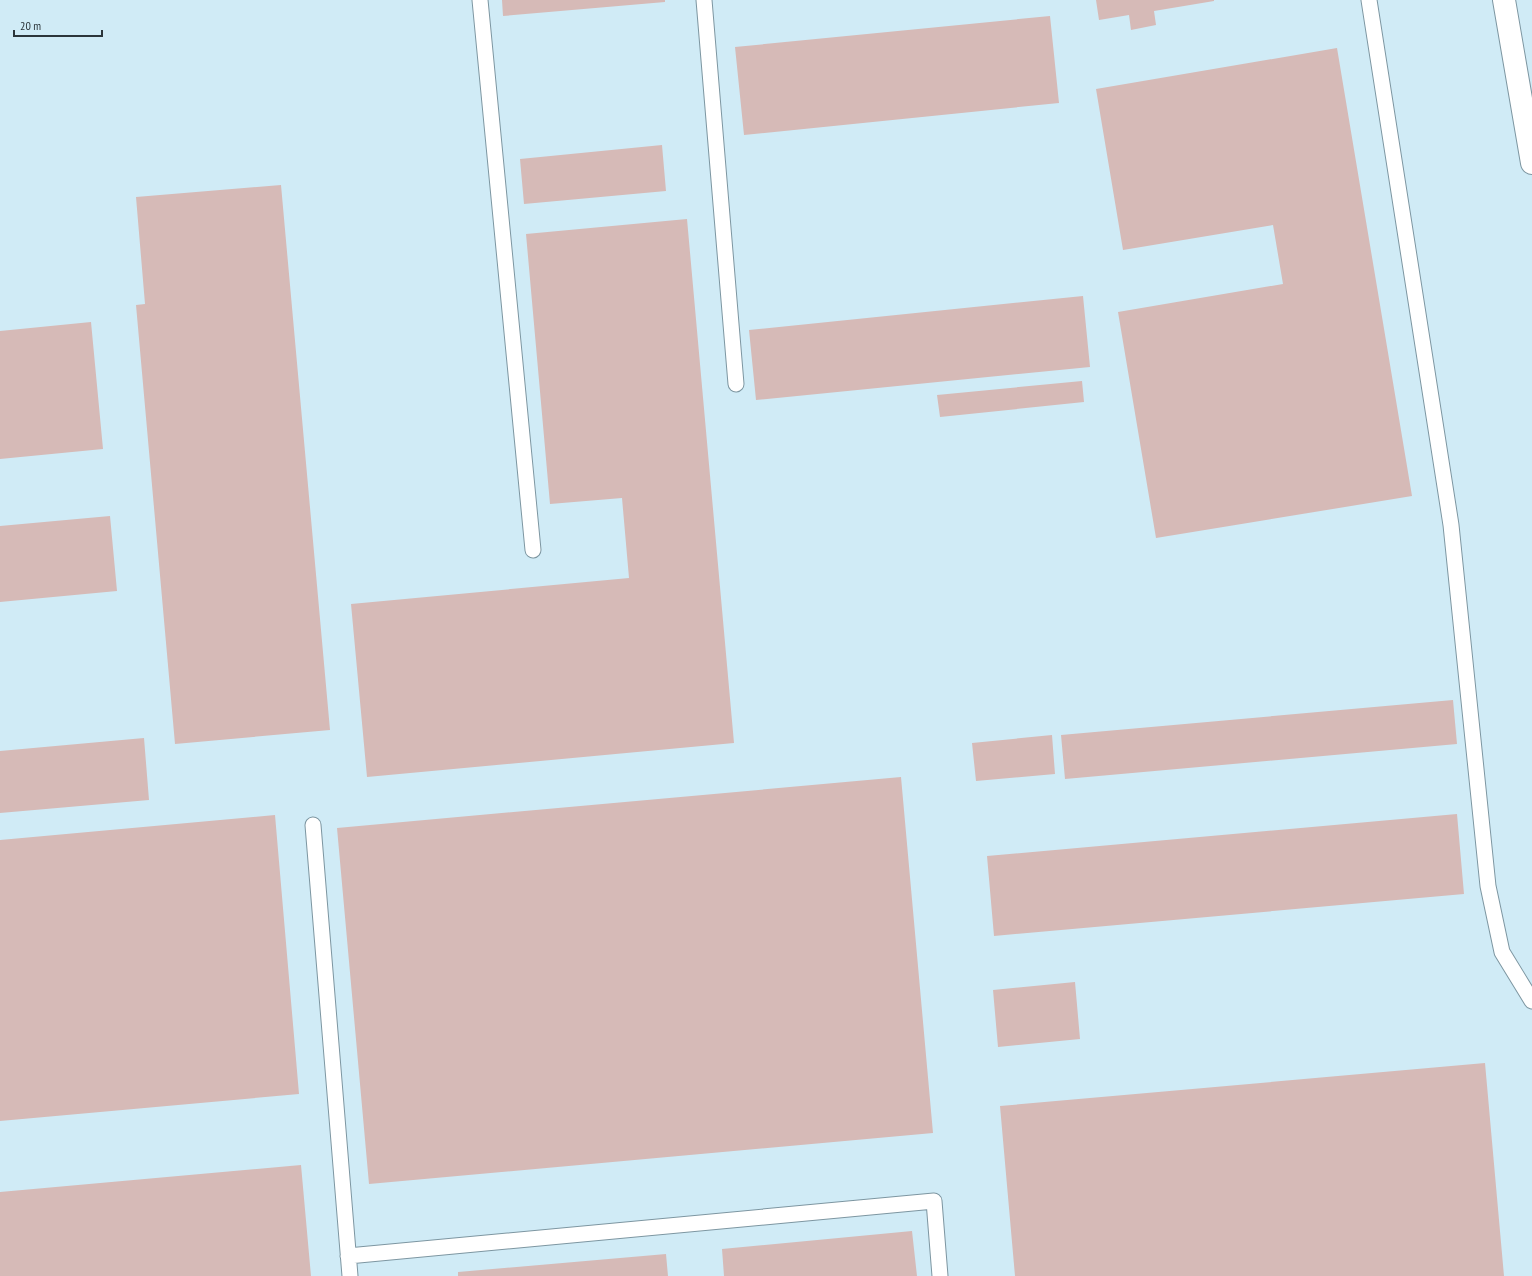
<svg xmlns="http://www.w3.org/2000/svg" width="1532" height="1276" font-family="'PT Sans Narrow',sans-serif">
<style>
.building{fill:#d6bab7}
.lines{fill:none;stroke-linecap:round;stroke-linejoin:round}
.service-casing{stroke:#7d96a1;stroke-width:17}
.tertiary-casing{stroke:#7d96a1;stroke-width:24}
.service{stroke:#fff;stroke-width:15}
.tertiary{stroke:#fff;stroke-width:22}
</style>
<rect width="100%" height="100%" fill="#d0ebf6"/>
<path class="building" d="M502 0H665V2L503 16Z
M1096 0H1214V1L1154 11 1156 25 1131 30 1129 15 1099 20Z
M1050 16 1059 103 744 135 735 47Z
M1337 48 1412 496 1156 538 1118 312 1283 284 1273 225 1123 250 1096 89Z
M662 145 666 191 524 204 520 159Z
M281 185 330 730 175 744 136 305 145 304 136 197Z
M687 219 734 743 367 777 351 604 629 578 622 498 550 504 526 234Z
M1083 296 1090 367 756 400 749 330Z
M91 322 103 449 0 459V331Z
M1082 381 1084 402 940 417 937 395Z
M110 516 117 591 0 602V526Z
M1453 700 1457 744 1065 779 1061 735Z
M1052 735 1055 774 976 781 972 743Z
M144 738 149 800 0 813V751Z
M901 777 933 1133 369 1184 337 828Z
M1457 814 1464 894 994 936 987 856Z
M275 815 299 1094 0 1121V840Z
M1075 982 1080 1039 998 1047 993 990Z
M1485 1063 1504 1276H1015L1000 1106Z
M301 1165 311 1276H0V1192Z
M912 1231 917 1276H724L722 1249Z
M666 1254 668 1276H458V1272Z"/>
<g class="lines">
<defs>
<path id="service" d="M480 0 533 550
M704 0 736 384
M1369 0 1451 525 1488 886 1502 952 1532 1001
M313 825 350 1276
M348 1256 934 1201 940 1276"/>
<path id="tertiary" d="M1504 0 1532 163"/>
</defs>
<use href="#service" class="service-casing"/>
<use href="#tertiary" class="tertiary-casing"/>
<use href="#service" class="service"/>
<use href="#tertiary" class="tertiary"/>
</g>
<path d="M14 30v6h88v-6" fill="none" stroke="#2b353a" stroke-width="2"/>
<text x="20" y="30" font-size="12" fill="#2b353a" stroke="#d0ebf6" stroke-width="3" paint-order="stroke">20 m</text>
</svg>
